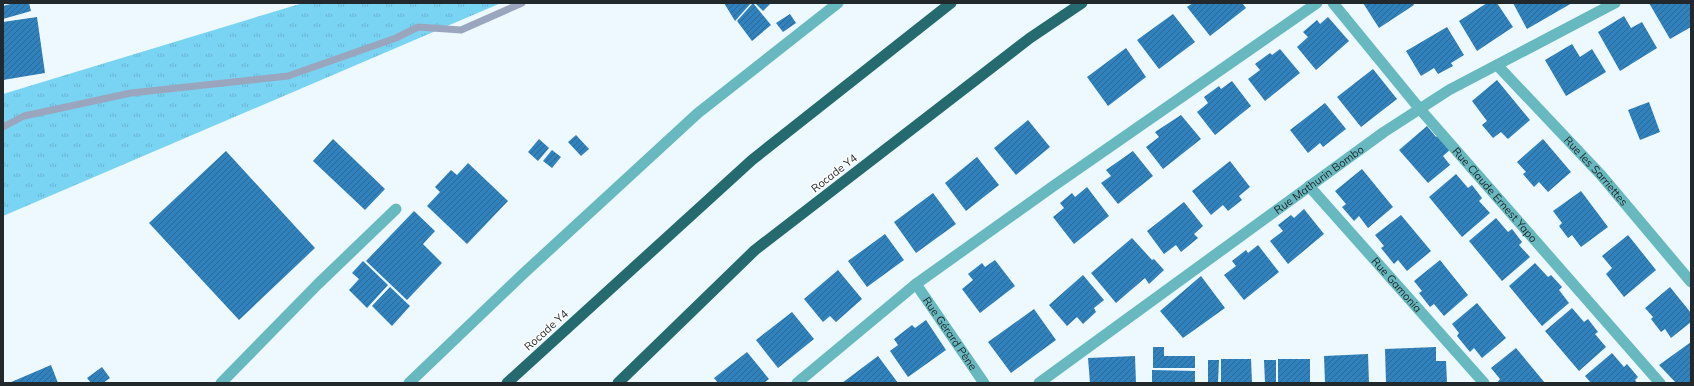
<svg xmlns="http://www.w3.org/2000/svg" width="1694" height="386" font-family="Mulish,sans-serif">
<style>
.grass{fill:url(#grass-tufts)}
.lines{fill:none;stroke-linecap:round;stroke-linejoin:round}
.stream{stroke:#9aa6be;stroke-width:7}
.building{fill:url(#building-hatch)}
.service{stroke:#67b9bf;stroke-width:11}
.minor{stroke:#67b9bf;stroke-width:11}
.trunk{stroke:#246a6e;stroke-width:11}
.labels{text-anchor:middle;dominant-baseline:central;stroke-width:3;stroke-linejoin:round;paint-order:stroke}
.street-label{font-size:11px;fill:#22292c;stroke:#fff}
</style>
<defs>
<pattern id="grass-tufts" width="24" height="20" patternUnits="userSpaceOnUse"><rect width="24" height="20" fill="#79d4f4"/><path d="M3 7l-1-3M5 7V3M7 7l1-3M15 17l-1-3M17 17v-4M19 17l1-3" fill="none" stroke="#68b6d1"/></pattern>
<pattern id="building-hatch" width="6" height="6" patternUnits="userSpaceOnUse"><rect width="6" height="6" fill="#3181bc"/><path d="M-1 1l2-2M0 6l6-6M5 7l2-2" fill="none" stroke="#296a99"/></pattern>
</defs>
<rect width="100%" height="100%" fill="#edf9fe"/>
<path class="grass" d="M303 3H501L3 216V94Z"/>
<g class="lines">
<path class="stream" d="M3 127 24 116 131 93 288 76 396 38 418 27 461 30 522 3"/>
</g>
<path class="building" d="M14 3H29L31 11 3 19V6Z
M724 3H751L735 21Z
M753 3 771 25 752 41 737 21Z
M755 3H771L763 11Z
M1193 3H1242L1246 8 1210 36 1187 7Z
M1363 3H1413L1414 5 1379 28Z
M1487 3H1497L1513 27 1477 51 1459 21Z
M1513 3H1572L1527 29Z
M1649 3H1691V27L1670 39Z
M790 14 796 23 783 32 776 23Z
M1173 14 1195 42 1159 69 1137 40Z
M1624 16 1631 28 1642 22 1657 48 1620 71 1598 32Z
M37 17 45 73 3 80V22Z
M1328 17 1349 41 1316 70 1297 47 1308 37 1303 32 1317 20 1320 24Z
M1447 27 1464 55 1451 63 1453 66 1438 74 1434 68 1421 76 1406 51Z
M1572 44 1580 57 1592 49 1606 72 1566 96 1545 60Z
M1126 48 1146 77 1108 106 1087 77Z
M1280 49 1300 73 1265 101 1248 79 1260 70 1255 64 1270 53 1272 55Z
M1373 69 1397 99 1361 127 1337 97Z
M1497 80 1530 120 1508 139 1501 132 1493 138 1482 125 1487 121 1472 101Z
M1232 81 1251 106 1215 135 1197 112 1208 103 1204 97 1219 86 1221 89Z
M1649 102 1660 132 1640 140 1628 110Z
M1325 103 1346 129 1323 147 1320 143 1308 153 1290 130Z
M1181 115 1201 139 1163 169 1146 147 1159 137 1155 132Z
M1028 120 1050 147 1016 175 994 148Z
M1427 126 1436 137 1439 134 1451 149 1443 156 1450 165 1428 183 1399 150Z
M576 135 589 149 581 156 568 142Z
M333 139 385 189 365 210 313 161Z
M539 139 549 148 538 161 528 152Z
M1543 139 1571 172 1548 192 1539 182 1534 187 1523 174 1526 172 1517 162Z
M552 150 561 157 552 168 543 161Z
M226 151 315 248 239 320 149 223Z
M1133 151 1153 176 1118 204 1101 183 1111 176 1106 170Z
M977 157 999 185 966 211 945 183Z
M1230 161 1250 187 1239 196 1242 200 1228 211 1223 205 1211 215 1192 191Z
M468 163 508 201 467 244 427 206 440 192 435 187 451 170 457 175Z
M1362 169 1393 207 1368 228 1359 216 1354 221 1342 207 1346 204 1335 191Z
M1456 174 1468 188 1472 185 1482 198 1479 201 1490 213 1462 237 1429 197Z
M1087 187 1109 216 1074 244 1053 217 1064 208 1060 203 1072 193 1075 197Z
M1581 191 1608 227 1581 247 1572 235 1568 238 1559 226 1562 223 1553 211Z
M933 193 956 224 916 253 894 222Z
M1184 202 1203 226 1194 234 1198 238 1181 252 1176 245 1164 254 1147 231Z
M1304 209 1324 234 1288 264 1270 241 1283 231 1278 225 1291 215 1294 218Z
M414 211 435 231 423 244 442 263 407 300 366 261Z
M1401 215 1431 251 1407 271 1398 260 1394 264 1381 248 1384 246 1375 235Z
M1496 218 1508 232 1512 229 1522 242 1519 245 1530 257 1502 281 1469 241Z
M885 234 904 260 867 287 848 261Z
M1628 235 1656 270 1624 297 1606 274 1612 268 1602 256Z
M1132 238 1152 260 1154 259 1164 270 1149 284 1145 278 1116 303 1091 273Z
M1258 245 1279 272 1244 300 1224 275 1236 266 1232 261 1246 250 1248 253Z
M995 260 1015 286 980 313 962 289 973 280 968 274 982 263 985 267Z
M1440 260 1468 295 1444 316 1434 304 1430 307 1419 293 1422 291 1414 281Z
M363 261 388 285 367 308 349 290 359 279 352 273Z
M1535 263 1548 277 1551 275 1562 287 1559 290 1569 303 1542 326 1509 286Z
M838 270 862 299 836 322 830 316 823 322 804 299Z
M1083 275 1104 300 1094 308 1096 312 1083 324 1077 317 1067 326 1049 305Z
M1201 276 1225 308 1183 338 1160 311Z
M390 287 410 306 392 326 372 306Z
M1670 287 1691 313V322L1671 338 1665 329 1661 332 1651 319 1653 317 1645 308Z
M1477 303 1506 338 1482 358 1474 348 1470 352 1457 336 1459 333 1452 324Z
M1572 308 1584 322 1588 319 1598 332 1595 334 1606 347 1579 371 1545 331Z
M1034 309 1056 340 1011 373 988 342Z
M792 312 814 339 778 368 756 340Z
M926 320 946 350 908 377 890 351 898 345 894 339 912 325 915 328Z
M1691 342V383H1676L1659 365Z
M1153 347H1164V356H1195V368H1153Z
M1436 347V361H1446L1447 383H1386L1385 349Z
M1516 348 1545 383H1497L1500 379 1491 368Z
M747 352 769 379 764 383H718L714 378Z
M1612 353 1624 367 1627 364 1638 377 1635 380 1637 383H1591L1585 376Z
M1368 354 1369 383H1325L1324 356Z
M878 356 898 383H842Z
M1135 356 1136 383H1090L1088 358Z
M1221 359H1251L1252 383H1221Z
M1278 359H1310V383H1278Z
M1208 360H1219L1218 383H1208Z
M1264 360H1276V383H1265Z
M51 365 58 383H9Z
M102 367 110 378 103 383H91L87 378Z
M1152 370 1195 371V383H1152Z"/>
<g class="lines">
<path class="service" d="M221 383 318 284 396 209
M409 383 523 274 698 113 838 3"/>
<g class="minor">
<path id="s1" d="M1333 3 1419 108 1660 383"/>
<path id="s2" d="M1497 65 1601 175 1691 282"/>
<path id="s3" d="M1309 186 1484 383"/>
<path id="s4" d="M916 284 984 383"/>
<path d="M797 383 916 284 1052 187 1317 3"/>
<path id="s5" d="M1039 383 1384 132 1449 90 1615 3"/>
</g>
<path class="trunk" d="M507 383 752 160 951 3
M618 383 755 250 1030 38 1082 3"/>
</g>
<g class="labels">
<g class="street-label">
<text stroke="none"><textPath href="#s2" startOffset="145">Rue les Sarriettes</textPath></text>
<text transform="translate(834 173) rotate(-38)">Rocade Y4</text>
<text stroke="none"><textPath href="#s5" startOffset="346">Rue Mathurin Bombo</textPath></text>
<text stroke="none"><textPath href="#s1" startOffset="251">Rue Claude Ernest Yapo</textPath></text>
<text stroke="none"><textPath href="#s3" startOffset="132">Rue Gamonia</textPath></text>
<text transform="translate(546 330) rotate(-42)">Rocade Y4</text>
<text stroke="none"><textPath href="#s4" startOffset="60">Rue Gérard Pène</textPath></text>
</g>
</g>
<rect width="1694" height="386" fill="none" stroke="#22292c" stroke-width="8"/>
</svg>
